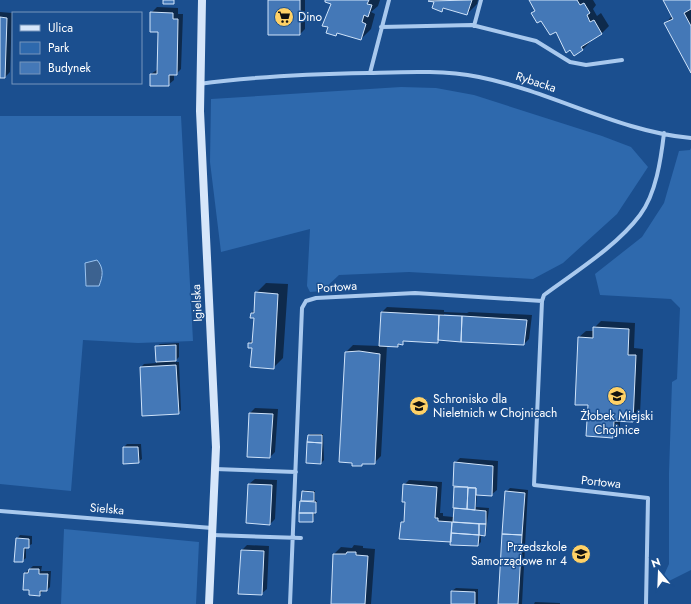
<svg xmlns="http://www.w3.org/2000/svg" width="691" height="604" font-family="Jost,sans-serif">
<style>
.green{fill:#2e69ad}
.water{fill:#3c6290;stroke:#9cc4f0}
.shadow{fill:#0007;fill-rule:evenodd}
.building{fill:#4478b7;stroke:#cfe3fa}
.lines{fill:none;stroke-linecap:round;stroke-linejoin:round}
.street{stroke:#a9c9ee;stroke-width:4}
.secondary{stroke:#d6e6fa;stroke-width:8}
.labels{text-anchor:middle;dominant-baseline:central;stroke-width:3;stroke-linejoin:round;paint-order:stroke}
.poi-label{font-size:12px;fill:#fff;stroke:#1b4f8f;text-anchor:start}
.street-label{font-size:12px;fill:#fff;stroke:#1b4f8f}
</style>
<rect width="100%" height="100%" fill="#1b4f8f"/>
<path class="green" d="M401 87 436 88 474 95 602 136 631 147 648 167 617 214 563 263 533 279 409 272 339 275 322 291 310 292 307 286 310 229 221 252 210 162 211 99Z
M0 116H181L193 341 138 343 83 340 71 491 0 484Z
M691 148V570L659 586 669 564V473L672 382 677 379 680 308 671 299 600 295 595 274 642 237 664 203 679 151 690 150Z
M64 529 199 542 196 604H61Z"/>
<path class="water" d="M97 260C104 268 103 276 99 286H86L85 263Z"/>
<path class="shadow" d="M269 0H305V29L300 34Z
M326 0H380L378 6 371 12 375 14 371 29 361 39 339 32 336 35 333 3Z
M430 0H478L477 4 467 14 445 8 442 11 435 2Z
M530 0H593L596 5 593 9 597 16 601 13 609 26 602 33 589 41 590 42 583 49 574 54 556 30 533 13 536 10Z
M664 0H691V71L665 24 672 16Z
M157 7 178 8V14H183L181 69 176 74H174V80L168 85 151 74 158 69 159 31 151 13Z
M0 12 12 13 10 72 5 77H0Z
M266 283 288 284 283 358 273 368 249 343 253 339 255 317 251 313 255 310 256 293Z
M387 307 444 310V312L467 313 469 312 532 315 529 339 524 344 440 339 437 342 406 340 398 346 387 345 381 456 374 463H364L361 465 346 352 353 345 380 346 382 312ZM444 314 467 316V318L444 316Z
M601 321 635 323 634 348 643 349 640 414 633 421 620 420V430L613 437 589 404 579 337 586 331H594V328Z
M179 343V357L174 362H179L181 410 178 413 141 367 144 364 157 363 156 347 160 344Z
M255 408 278 409 275 452 270 457 248 456 250 413Z
M310 434H323L324 460 321 463 309 435Z
M127 444H141L142 459 138 462 124 447Z
M460 458 498 461 497 490 491 495 477 494 476 507 489 508 486 533 481 534V542L478 545 452 541 402 523 405 519 406 501 404 485 409 480 442 482 440 513H443V516L453 517 455 487 457 485 455 463Z
M255 479 277 480 275 519 270 524 249 484Z
M510 488 528 490 522 604H499L506 492Z
M304 490 315 491V500L317 501 313 521 301 501Z
M20 535 32 536V544L26 547V558L22 561 17 539Z
M247 545 269 546 267 589 261 594 242 550Z
M354 545 363 546V548L375 549 371 604H331L334 554 341 547 352 548Z
M33 566H42L41 571H51L50 587 47 590H43L40 595 30 589 25 573Z
M456 588 478 589V604H452V591Z
M535 602 560 603V604H534Z"/>
<path class="building" d="M163 0H174V4H163Z
M268 0H300V35H268Z
M325 0H369L367 4 372 5 368 17 364 15 362 22 366 24 361 40 337 33 336 36 326 33 328 27 322 26 331 4 325 2Z
M472 0 467 15 443 8 442 12 432 8 434 2 428 1Z
M529 0H577L580 5 584 3 590 13 587 15 590 22 594 20 602 34 581 47 583 50 574 56 570 50 566 53 556 32 550 35 541 21 537 23 531 13 535 11Z
M663 0H691V9L684 13 691 26V73L664 23 673 19Z
M150 12 173 13V19H178L177 75H169V86H150V74H157L158 32H150Z
M0 17 7 18 5 78H0Z
M255 292 278 294 274 369 250 367 252 348H248V343H252L254 318H250L251 313H254Z
M381 312 439 315 438 343 403 341V345L398 344V347L379 346Z
M439 315 462 316 461 342 438 340Z
M462 316 527 320 524 345 461 342Z
M593 327 629 329 628 355H636L633 422 614 421 613 438 586 436 588 405H575L578 337 593 338Z
M176 345V361L156 362 155 346Z
M359 351 380 354 375 464H362V466H352V463L339 462 345 352Z
M176 365 179 414 142 416 140 367Z
M249 413 273 414 270 458 247 457Z
M308 435H322V443L307 442Z
M307 442 322 443 321 464 306 463Z
M123 447H138L139 463 123 464Z
M454 462 493 466 492 496 476 495V488L453 486Z
M248 484 272 485 270 525 246 523Z
M403 484 437 487 435 518H438V521L452 522 451 542 399 539 401 522H404L405 502H402Z
M454 487H468L467 509 453 508Z
M468 488H476L475 510 467 509Z
M302 491 314 492V501H301Z
M505 491 525 493 522 535 502 534Z
M300 501 316 502V513H299Z
M454 508 486 511V524L453 522Z
M299 513H313V522H299Z
M452 522 479 524V535L451 533Z
M479 524H486L485 536 479 535Z
M451 533 479 535 478 546 450 545Z
M502 534 522 535 518 604H498Z
M16 538 29 539V548H24L23 562H14Z
M241 550 264 551 262 595 238 594Z
M347 552H356V555L368 556 365 604H331L333 554H346Z
M29 569H39V574H48L47 591H40V596L29 595V590H23L24 573H28Z
M451 591 475 592V604H451Z"/>
<g class="lines">
<path class="street" d="M474 26 481 0
M381 27 472 25 536 41 570 62 586 65 622 60
M370 73 389 0
M199 84C255 76 312 74 368 73 406 72 442 70 479 77 550 91 620 132 691 138
M215 469 296 472
M0 511 212 528
M212 535 301 538
M290 604 302 308 306 301 316 298 415 293 542 301
M646 604 648 498 534 485 542 301 544 295C575 272 617 246 640 215 656 194 661 159 664 133"/>
<path class="secondary" d="M202 0 200 111 216 447 209 604"/>
</g>
<defs>
<symbol id="supermarket-disc" viewBox="-11 -11 22 22"><circle r="9.5" fill="#ffd166" stroke="#1b4f8f"/><path d="M-6-5.5h2.5l.6 2H6L4.5 2H-2.5L-4.4-4H-6ZM-1.5 3.2a1.3 1.3 0 1 0 .1 0ZM3 3.2a1.3 1.3 0 1 0 .1 0Z" fill="#111"/></symbol>
<symbol id="school-disc" viewBox="-11 -11 22 22"><circle r="9.5" fill="#ffd166" stroke="#1b4f8f"/><path d="M0-5L7-2L0 1L-7-2ZM-4 1L0 2.5L4 1V4Q0 6-4 4Z" fill="#111"/></symbol>
</defs>
<g fill-rule="evenodd">
<use href="#supermarket-disc" x="273" y="6" width="22" height="22"/>
<use href="#school-disc" x="606" y="385" width="22" height="22"/>
<use href="#school-disc" x="408" y="395" width="22" height="22"/>
<use href="#school-disc" x="570" y="543" width="22" height="22"/>
</g>
<g class="labels">
<g class="poi-label">
<text x="298" y="17">Dino</text>
<text x="433" y="399">Schronisko dla<tspan x="433" dy="14">Nieletnich w Chojnicach</tspan></text>
<text x="617" y="416" text-anchor="middle">Żłobek Miejski<tspan x="617" dy="14">Chojnice</tspan></text>
<text x="567" y="547" text-anchor="end">Przedszkole<tspan x="567" dy="14">Samorządowe nr 4</tspan></text>
</g>
<g class="street-label">
<text transform="translate(536 82) rotate(18)">Rybacka</text>
<text transform="translate(337 287) rotate(-4)">Portowa</text>
<text transform="translate(197 303) rotate(-93)">Igielska</text>
<text transform="translate(601 482) rotate(6)">Portowa</text>
<text transform="translate(107 509) rotate(5)">Sielska</text>
</g>
</g>
<rect x="12" y="12" width="130" height="72" fill="#1b4f8f" stroke="#7695bc"/>
<rect x="20" y="25" width="20" height="6" fill="#d6e6fa" stroke="#7695bc"/>
<text x="48" y="32" font-size="12" fill="#ffffff">Ulica</text>
<rect x="20" y="42" width="20" height="12" fill="#2e69ad" stroke="#7695bc"/>
<text x="48" y="52" font-size="12" fill="#ffffff">Park</text>
<rect x="20" y="62" width="20" height="12" fill="#4478b7" stroke="#7695bc"/>
<text x="48" y="72" font-size="12" fill="#ffffff">Budynek</text>
<g transform="translate(659 572) rotate(341)" stroke="#1b4f8f" stroke-width="3" paint-order="stroke">
<path d="M0-3L7 15L0 10L-7 15Z" fill="#ffffff"/>
<text y="-6" font-size="11" font-weight="bold" text-anchor="middle" fill="#ffffff">N</text>
</g>
</svg>
